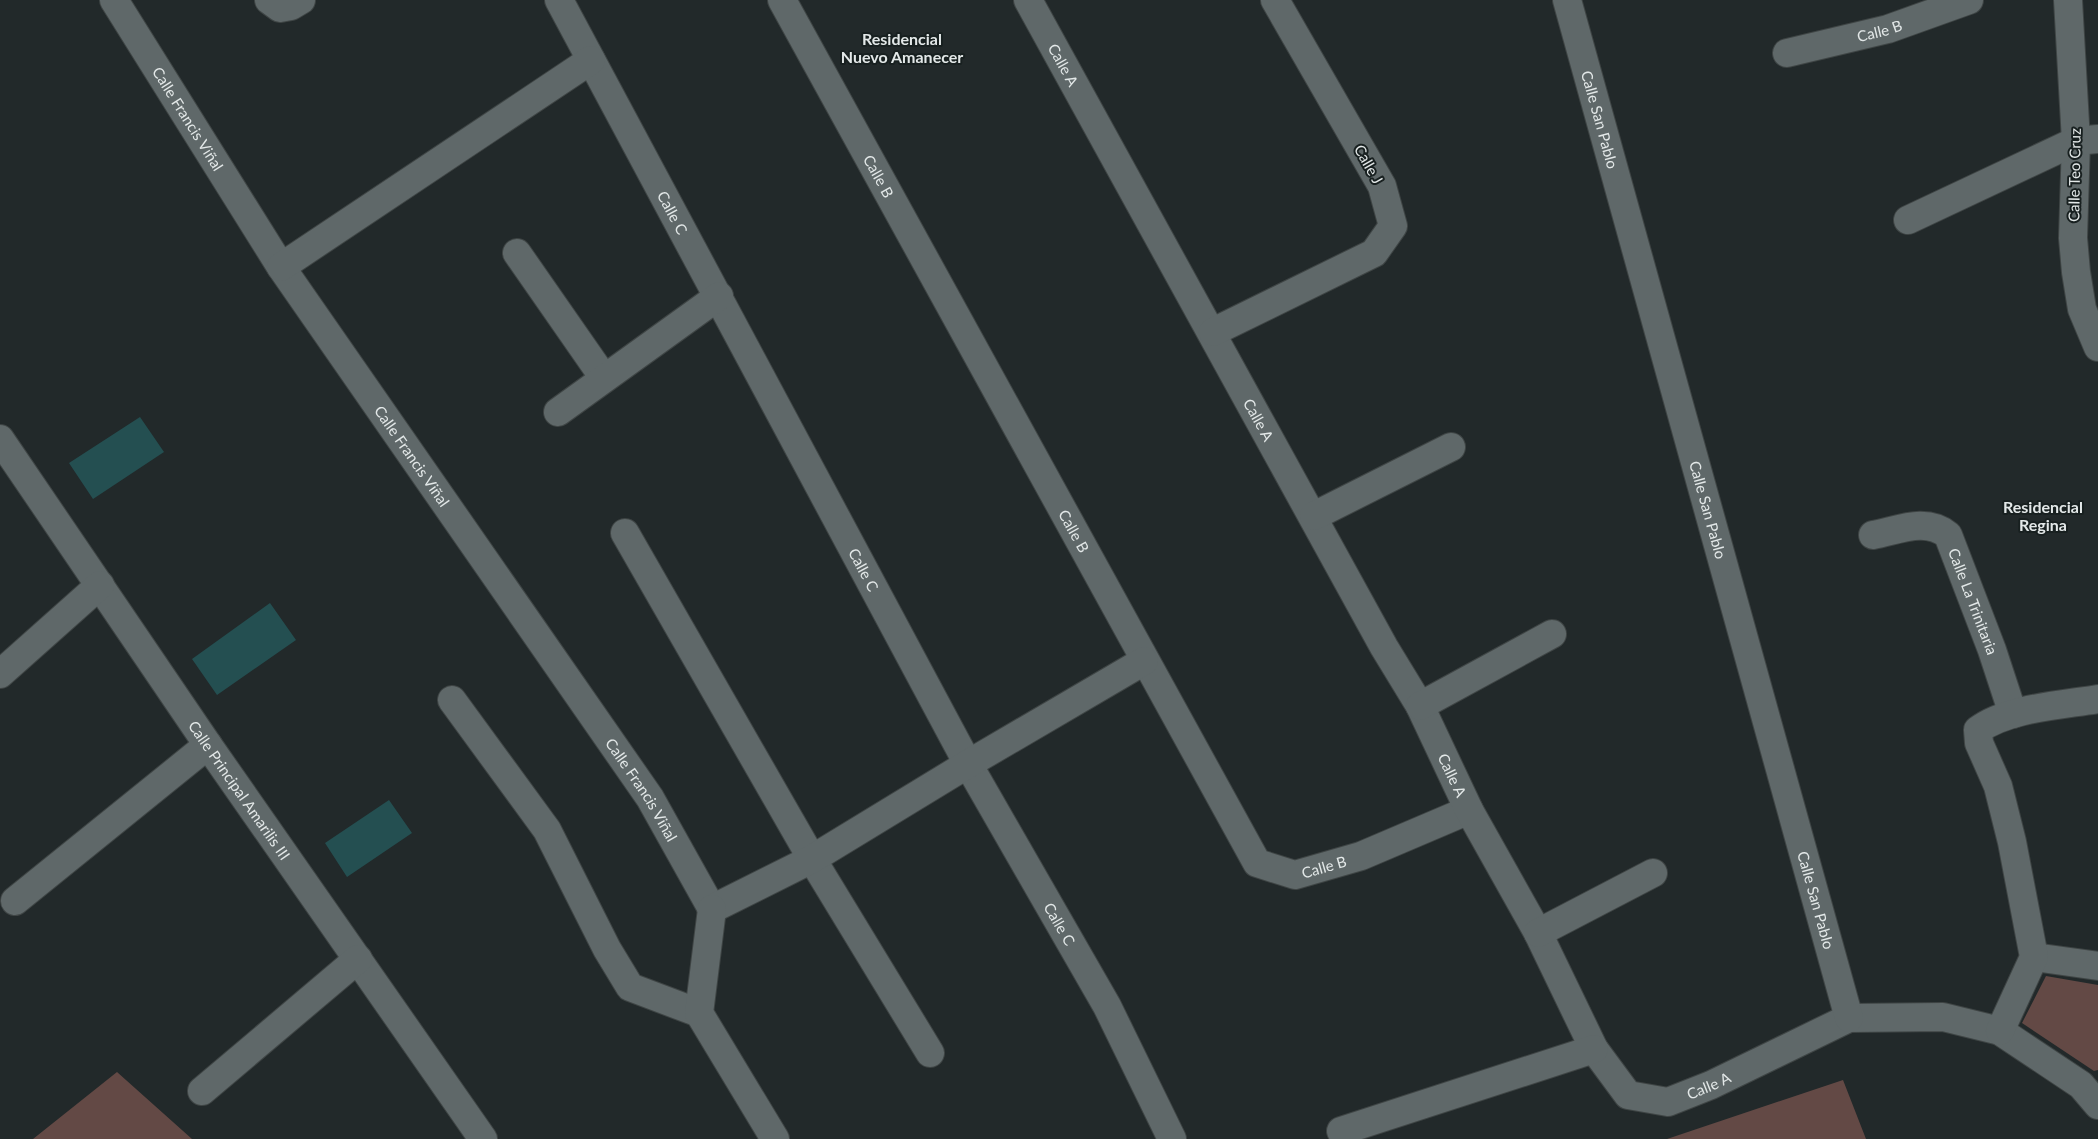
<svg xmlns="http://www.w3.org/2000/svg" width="2098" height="1139" font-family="Lato,sans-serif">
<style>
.green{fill:#634945}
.building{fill:#244f51}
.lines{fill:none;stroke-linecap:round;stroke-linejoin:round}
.minor-casing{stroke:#3f4545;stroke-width:30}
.minor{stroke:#5f6869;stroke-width:28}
.labels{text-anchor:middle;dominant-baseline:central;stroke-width:4;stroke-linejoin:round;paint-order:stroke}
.street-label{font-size:15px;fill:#e3e8e8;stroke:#182020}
.neighbourhood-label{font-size:16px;font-weight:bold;fill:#e3e8e8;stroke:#182020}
</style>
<rect width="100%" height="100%" fill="#22292a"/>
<path class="green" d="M2046 976 2098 985V1070L2094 1071 2022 1023Z
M117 1072 192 1139H33Z
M1843 1080 1866 1139H1667Z"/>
<path class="building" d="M140 417 164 452 93 499 69 463Z
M270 603 296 640 217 695 192 659Z
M389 800 412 833 347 877 325 843Z"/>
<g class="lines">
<defs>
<g id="minor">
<path id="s1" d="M114 0 281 267 650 798 712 909"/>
<path d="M269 0 280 8 291 6 301 0"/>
<path id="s2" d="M559 0 968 764 1107 1006 1172 1139"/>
<path id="s3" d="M782 0 1257 863 1295 875 1361 856 1469 810"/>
<path id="s4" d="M1028 0 1384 647 1420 706 1469 810 1538 933 1594 1049 1628 1095 1668 1102 1711 1085 1849 1018 1943 1017 2000 1031 2081 1085 2098 1105"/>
<path id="s5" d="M1567 0 1849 1018"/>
<path d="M2068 0 2076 141 2073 238 2076 272 2082 309 2098 347"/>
<path id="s6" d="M1787 53 1888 29 1969 0"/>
<path d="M1908 220 2076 141 2098 139"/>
<path d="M517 253 604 378"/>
<path d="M281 267 591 60"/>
<path d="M1213 332 1374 253 1393 226 1382 186 1275 0"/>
<path d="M558 412 719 296"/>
<path id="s7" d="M0 439 208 745 483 1139"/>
<path d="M1314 516 1451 447"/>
<path d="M625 533 812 859 930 1053"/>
<path id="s8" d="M1873 535C1899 530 1926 517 1948 535L1992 650 2013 714"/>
<path d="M0 674 100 585"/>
<path d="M452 700 547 830 607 949 630 987 699 1013"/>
<path d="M1420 706 1552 634"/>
<path d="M15 901 208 745"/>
<path d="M712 909 812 859 968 764 1144 661"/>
<path d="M712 909 699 1013 775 1139"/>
<path d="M1538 933 1653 873"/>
<path d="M2034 957 2098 966"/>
<path d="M2000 1031 2034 957 2012 842 1998 786 1979 743 1978 730C2007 708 2062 705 2098 699"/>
<path d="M202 1091 358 959"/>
<path d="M1341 1131 1594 1049"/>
</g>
</defs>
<use href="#minor" class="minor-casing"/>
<use href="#minor" class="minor"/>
</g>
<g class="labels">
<g class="street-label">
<text stroke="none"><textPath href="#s6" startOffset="95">Calle B</textPath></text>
<text stroke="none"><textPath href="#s4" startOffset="74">Calle A</textPath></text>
<text stroke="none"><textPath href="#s1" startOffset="140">Calle Francis Viñal</textPath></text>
<text stroke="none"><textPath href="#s5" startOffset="124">Calle San Pablo</textPath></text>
<text transform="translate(1369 164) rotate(61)">Calle J</text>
<text transform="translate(2074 175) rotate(-89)">Calle Teo Cruz</text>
<text stroke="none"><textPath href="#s3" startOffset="201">Calle B</textPath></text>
<text stroke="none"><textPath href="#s2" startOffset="241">Calle C</textPath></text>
<text stroke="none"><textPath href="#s4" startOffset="479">Calle A</textPath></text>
<text stroke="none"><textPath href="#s1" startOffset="545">Calle Francis Viñal</textPath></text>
<text stroke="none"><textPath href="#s5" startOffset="529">Calle San Pablo</textPath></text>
<text stroke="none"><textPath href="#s3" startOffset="606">Calle B</textPath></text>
<text stroke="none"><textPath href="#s2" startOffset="646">Calle C</textPath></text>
<text stroke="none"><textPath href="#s8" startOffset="149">Calle La Trinitaria</textPath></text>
<text stroke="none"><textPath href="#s4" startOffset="884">Calle A</textPath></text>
<text stroke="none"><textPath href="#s7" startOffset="425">Calle Principal Amarilis III</textPath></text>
<text stroke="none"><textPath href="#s1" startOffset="950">Calle Francis Viñal</textPath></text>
<text stroke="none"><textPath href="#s3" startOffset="1055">Calle B</textPath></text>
<text stroke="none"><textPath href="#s5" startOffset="934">Calle San Pablo</textPath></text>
<text stroke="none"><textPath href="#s2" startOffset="1051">Calle C</textPath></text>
<text stroke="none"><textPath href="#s4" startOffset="1334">Calle A</textPath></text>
</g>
<g class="neighbourhood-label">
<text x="902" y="38">Residencial<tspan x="902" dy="18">Nuevo Amanecer</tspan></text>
<text x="2043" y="506">Residencial<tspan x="2043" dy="18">Regina</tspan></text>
</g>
</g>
</svg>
